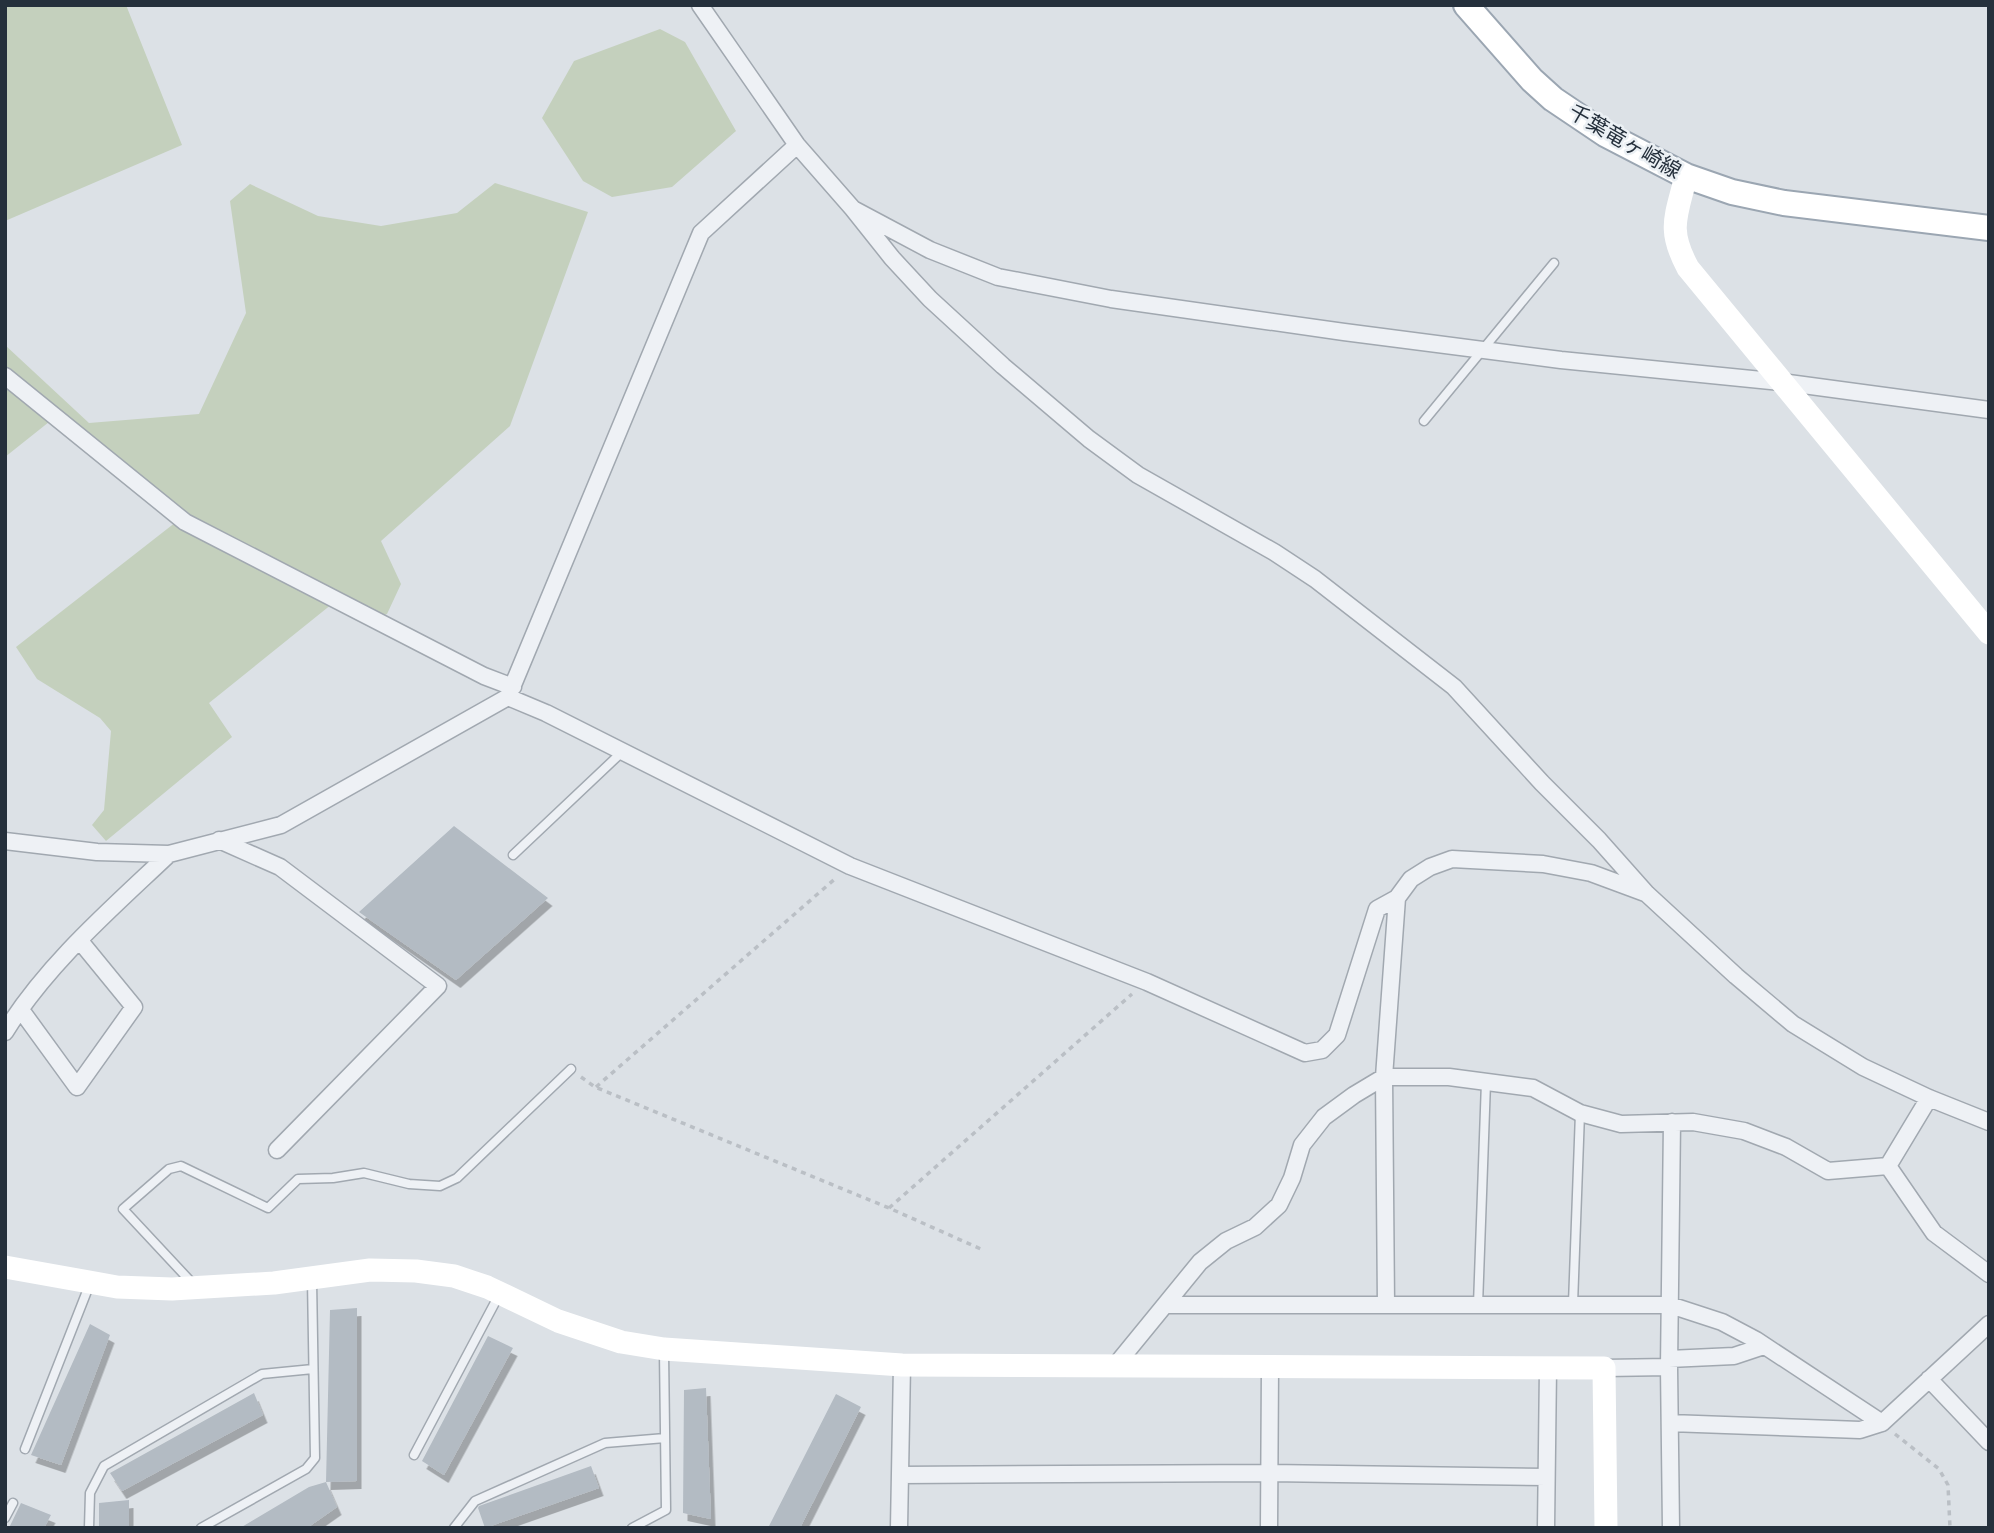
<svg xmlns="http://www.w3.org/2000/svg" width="1994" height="1533" font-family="Figtree,'Noto Sans JP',sans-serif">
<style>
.green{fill:#c4d0bd}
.building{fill:#b3bbc3;filter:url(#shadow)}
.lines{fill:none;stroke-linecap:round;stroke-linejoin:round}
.lane-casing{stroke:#a1a8b0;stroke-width:11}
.street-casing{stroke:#a1a8b0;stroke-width:19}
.primary-casing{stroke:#9ba6b2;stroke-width:28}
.path{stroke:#babfc5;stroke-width:3.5;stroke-dasharray:5 5;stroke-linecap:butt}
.lane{stroke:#eef1f5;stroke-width:8}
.street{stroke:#eef1f5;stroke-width:16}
.secondary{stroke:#fff;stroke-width:23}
.primary{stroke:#fff;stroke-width:24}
.labels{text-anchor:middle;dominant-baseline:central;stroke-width:5;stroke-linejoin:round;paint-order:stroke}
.street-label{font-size:21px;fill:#25303c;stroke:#ebf0f4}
</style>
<defs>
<filter id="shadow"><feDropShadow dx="4.5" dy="8" stdDeviation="0" flood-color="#0004"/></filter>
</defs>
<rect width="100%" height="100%" fill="#dce1e6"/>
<path class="green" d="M5 5H126L182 145 5 221Z
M660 29 685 42 736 131 672 187 612 197 583 181 542 118 574 61Z
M495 183 588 212 510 426 381 541 401 584 387 614 365 623 332 604 209 703 232 737 106 841 92 825 104 810 111 731 100 718 37 679 16 647 176 522 49 422 5 457V345L89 423 199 414 246 313 230 201 250 184 318 216 381 226 457 213Z"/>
<path class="building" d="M454 826 548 898 456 980 359 912Z
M357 1308V1481L326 1482 330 1310Z
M90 1324 110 1335 61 1465 31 1455Z
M488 1336 513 1348 444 1475 422 1461Z
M706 1388 711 1519 683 1513 684 1390Z
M254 1393 263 1415 122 1491 110 1473Z
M836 1394 861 1407 800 1528H768Z
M591 1466 599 1488 485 1528 478 1508 479 1506Z
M326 1482 337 1507 307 1528H240L309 1487Z
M129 1500V1528H99V1503Z
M21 1503 51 1515 44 1528H9Z"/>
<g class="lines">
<defs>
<path id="lane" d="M1424 421 1554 263
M513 855 621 753
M193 1284 123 1209 169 1169 181 1166 268 1208 298 1179 333 1178 364 1173 409 1184 440 1186 457 1178 571 1069
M1573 1304 1580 1113
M1478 1305 1486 1082
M25 1449 89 1286
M414 1455 499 1295
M5 1518 13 1503
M89 1528 90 1493 104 1466 262 1374 313 1369
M201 1528 306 1469 315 1458 312 1280
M454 1528 475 1501 605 1443 665 1438
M632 1528 666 1510 664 1352"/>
<path id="street" d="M700 5 797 145 853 209 930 250 998 277 1111 299 1344 332 1561 360 1781 382 1989 410
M853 209 892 258 930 299 1003 366 1089 439 1138 475 1274 552 1315 579 1454 687 1542 783 1599 840 1647 894 1736 976 1793 1024 1863 1067 1929 1098 1989 1122
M5 376 185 522 484 676 513 687
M508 697 546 713 850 866 1147 982 1305 1053 1322 1050 1337 1035 1377 909 1397 898
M219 840 280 867 438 986 277 1150
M5 841 97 852 169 854 281 825 508 697 701 233 797 145
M21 1010 77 1087 134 1007 80 941
M5 1032C47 964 111 909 169 854
M1888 1166 1934 1233 1989 1274
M1165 1305H1670L1722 1322 1756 1340 1882 1423 1989 1324
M1386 1305 1384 1077 1397 898 1411 879 1430 867 1452 859 1543 864 1591 873 1645 893
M1669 1359 1734 1356 1764 1346
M1115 1366 1200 1262 1226 1241 1255 1227 1279 1205 1292 1178 1302 1145 1324 1117 1354 1095 1384 1077H1449L1533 1088 1580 1113 1621 1124 1693 1122 1744 1131 1786 1147 1828 1171 1888 1166 1929 1098
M1604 1368 1669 1367
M1929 1379 1989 1442
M1670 1423 1860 1430 1882 1423
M900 1475 1270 1473 1546 1477
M899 1528 902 1365
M1269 1528 1270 1367
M1546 1528 1548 1368
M1671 1528 1669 1367 1672 1122"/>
<path id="primary" d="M1466 5 1532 80 1553 99 1605 134 1686 176 1732 192 1784 203 1989 228"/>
</defs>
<use href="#lane" class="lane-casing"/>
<use href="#street" class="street-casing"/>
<use href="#primary" class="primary-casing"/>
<path class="path" d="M581 1077 595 1087 889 1208 983 1250
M596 1087 836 878
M889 1208 1132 994
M1895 1434 1939 1469 1948 1485 1950 1528"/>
<use href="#lane" class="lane"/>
<use href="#street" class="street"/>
<path class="secondary" d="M1686 176C1676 217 1667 229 1688 268L1989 633
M5 1267 117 1287 172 1289 274 1283 370 1270 416 1271 454 1276 487 1287 558 1321 621 1342 664 1349 902 1365 1604 1368 1606 1528"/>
<use href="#primary" class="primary"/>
</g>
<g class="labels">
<g class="street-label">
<text transform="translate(1625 141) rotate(30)">千葉竜ヶ崎線</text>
</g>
</g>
<rect width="1994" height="1533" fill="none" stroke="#25303c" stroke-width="14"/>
</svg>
